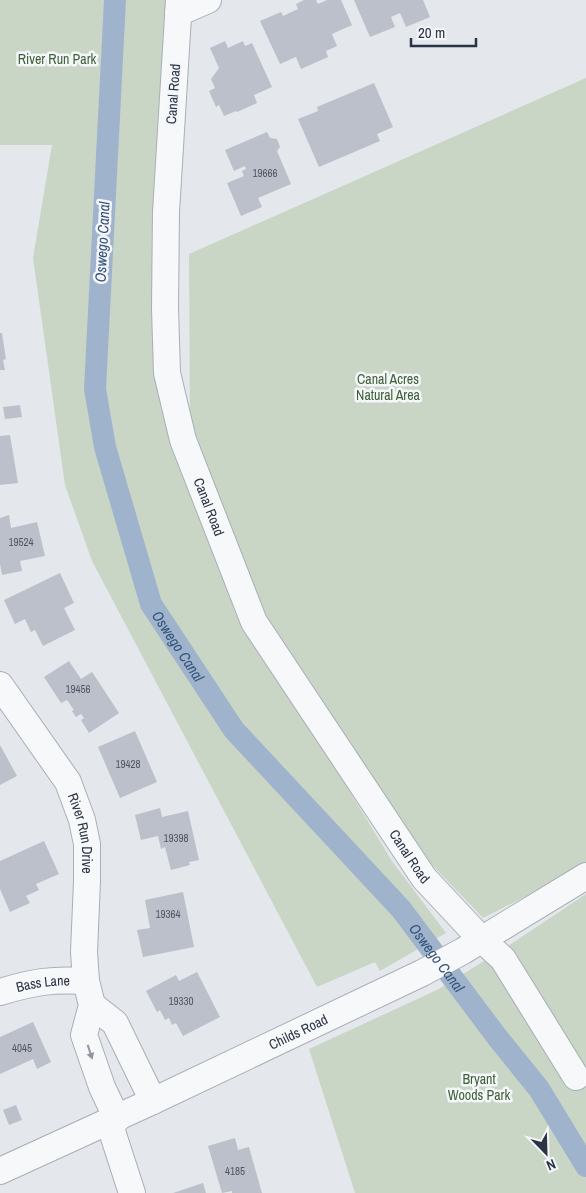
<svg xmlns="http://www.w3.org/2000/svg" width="586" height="1193" font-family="'Archivo Narrow',sans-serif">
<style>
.green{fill:#c9d6c5}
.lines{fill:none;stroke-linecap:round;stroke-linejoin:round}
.canal{stroke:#9fb4cc;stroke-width:22}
.building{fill:#bbc0ca}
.minor-casing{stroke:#a9aeb7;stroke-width:28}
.minor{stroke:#f7f8fa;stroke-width:26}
.oneway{fill:#9196a0}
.labels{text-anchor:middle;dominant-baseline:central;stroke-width:5;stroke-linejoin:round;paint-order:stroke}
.number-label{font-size:11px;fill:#4f5766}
.park-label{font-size:14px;fill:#3f6138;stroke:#f4f6f9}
.street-label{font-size:14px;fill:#2b3445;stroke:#f4f6f9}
.water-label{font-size:15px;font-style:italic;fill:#34527a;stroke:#f4f6f9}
</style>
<rect width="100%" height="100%" fill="#e4e7ec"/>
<path class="green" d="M0 0H171V439L246 621 392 861 446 933 380 971 375 962 317 987 92 561 65 485 33 258 52 145H0Z
M586 78V866L483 918 412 844 263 612 190 434 189 254Z
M586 894V1193H355L309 1049 437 990 505 948Z"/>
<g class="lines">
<path class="canal" id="s1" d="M115 0 95 389 105 447 151 604 234 730 401 909 497 1037 539 1089 586 1166"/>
</g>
<path class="building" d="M304 0H316L318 4 327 0H341L352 25 332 34 337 46 326 51 328 57 301 69 296 57 280 64 260 21 281 12 283 16 298 9 296 4Z
M354 0H423L430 17 406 27 400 13 391 17 395 27 370 37Z
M225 41 228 48 243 41 245 46 252 43 272 87 254 95 257 103 237 112 236 111 224 116 219 105 216 107 209 91 215 88 211 79 219 68 210 48Z
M374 83 393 127 377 134 380 141 319 167 298 119 318 111 317 107Z
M267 132 270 138 277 139 280 147 277 151 291 184 258 198 262 207 241 216 227 183 244 176 242 171 246 169 245 166 234 171 225 150Z
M0 333H2L6 359 3 360 5 370H0Z
M20 405 22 417 5 419 3 407Z
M10 435 18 483 0 485V436Z
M9 515 11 528 37 522 45 556 20 561 22 571 2 575 0 564V518Z
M60 573 74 603 64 608 75 630 43 646 35 630 31 632 25 619 15 624 4 600Z
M69 661 81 679 92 672 119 713 89 733 81 720 84 718 81 714 76 717 72 711 74 710 67 700 61 703 44 677Z
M135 731 157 782 120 798 98 747Z
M0 745 17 776 0 785Z
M160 808 162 817 188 811 199 860 189 862 190 865 171 870 165 847 161 849 158 836 141 840 135 815Z
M44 841 59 874 36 884 39 890 26 896 30 903 10 912 0 889V861Z
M183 892 194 947 143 957 137 930 150 928 145 900Z
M197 972 220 1017 183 1036 176 1023 172 1025 169 1018 165 1020 160 1010 157 1012 146 991 176 975 179 981Z
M33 1022 51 1062 37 1069 33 1059 0 1074V1037Z
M16 1105 22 1120 9 1125 3 1110Z
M235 1138 238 1150 249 1147 262 1193H232V1191L222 1193 208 1146Z
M203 1183 206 1193H173Z"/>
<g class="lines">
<defs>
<g id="minor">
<path id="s2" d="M179 0 166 212 165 308 167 373 183 440 254 622 424 878 481 939 503 959 576 1077"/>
<path d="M178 13 208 0"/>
<path id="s3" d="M0 685 68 782 82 820 87 844V881L84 952 86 981 92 1005 84 1035 102 1087 117 1119"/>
<path id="s4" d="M0 992C33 982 51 979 86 981"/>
<path d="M92 1005 115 1023 153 1101"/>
<path d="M109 1122 132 1193"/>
<path id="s5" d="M0 1171 153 1101 422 973 463 951 586 876"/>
</g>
</defs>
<use href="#minor" class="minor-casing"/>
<use href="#minor" class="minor"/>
</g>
<defs><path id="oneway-solid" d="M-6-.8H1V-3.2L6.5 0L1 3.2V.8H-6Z" transform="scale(1.25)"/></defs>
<use class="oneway" href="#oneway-solid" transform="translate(90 1052) rotate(72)"/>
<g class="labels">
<g class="number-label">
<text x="265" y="173">19666</text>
<text x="21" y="542">19524</text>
<text x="78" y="689">19456</text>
<text x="128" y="764">19428</text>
<text x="176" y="838">19398</text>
<text x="168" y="914">19364</text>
<text x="181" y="1001">19330</text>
<text x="22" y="1048">4045</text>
<text x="235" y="1171">4185</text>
</g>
<g class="park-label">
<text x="57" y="59">River Run Park</text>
<text x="388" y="379">Canal Acres<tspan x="388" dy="16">Natural Area</tspan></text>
<text x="479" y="1079">Bryant<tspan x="479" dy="16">Woods Park</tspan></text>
</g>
<g class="street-label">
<text transform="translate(173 94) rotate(-86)">Canal Road</text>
<text stroke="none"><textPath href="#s2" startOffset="514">Canal Road</textPath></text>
<text stroke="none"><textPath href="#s3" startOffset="172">River Run Drive</textPath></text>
<text stroke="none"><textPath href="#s2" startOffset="919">Canal Road</textPath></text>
<text stroke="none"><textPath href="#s4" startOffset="44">Bass Lane</textPath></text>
<text stroke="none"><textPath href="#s5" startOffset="329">Childs Road</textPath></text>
</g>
<g class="water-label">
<text transform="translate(102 242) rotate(-87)">Oswego Canal</text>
<text stroke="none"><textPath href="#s1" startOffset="662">Oswego Canal</textPath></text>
<text stroke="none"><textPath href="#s1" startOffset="1068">Oswego Canal</textPath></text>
</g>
</g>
<g transform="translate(546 1153) rotate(157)" stroke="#f4f6f9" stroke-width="4" paint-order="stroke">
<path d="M0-4L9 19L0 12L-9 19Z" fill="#2b3445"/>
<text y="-8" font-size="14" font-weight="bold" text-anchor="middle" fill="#2b3445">N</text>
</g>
<path d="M411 38v8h65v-8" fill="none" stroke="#2b3445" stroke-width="2.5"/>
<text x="418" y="38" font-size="15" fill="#2b3445" stroke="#f4f6f9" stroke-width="4" paint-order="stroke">20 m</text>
</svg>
